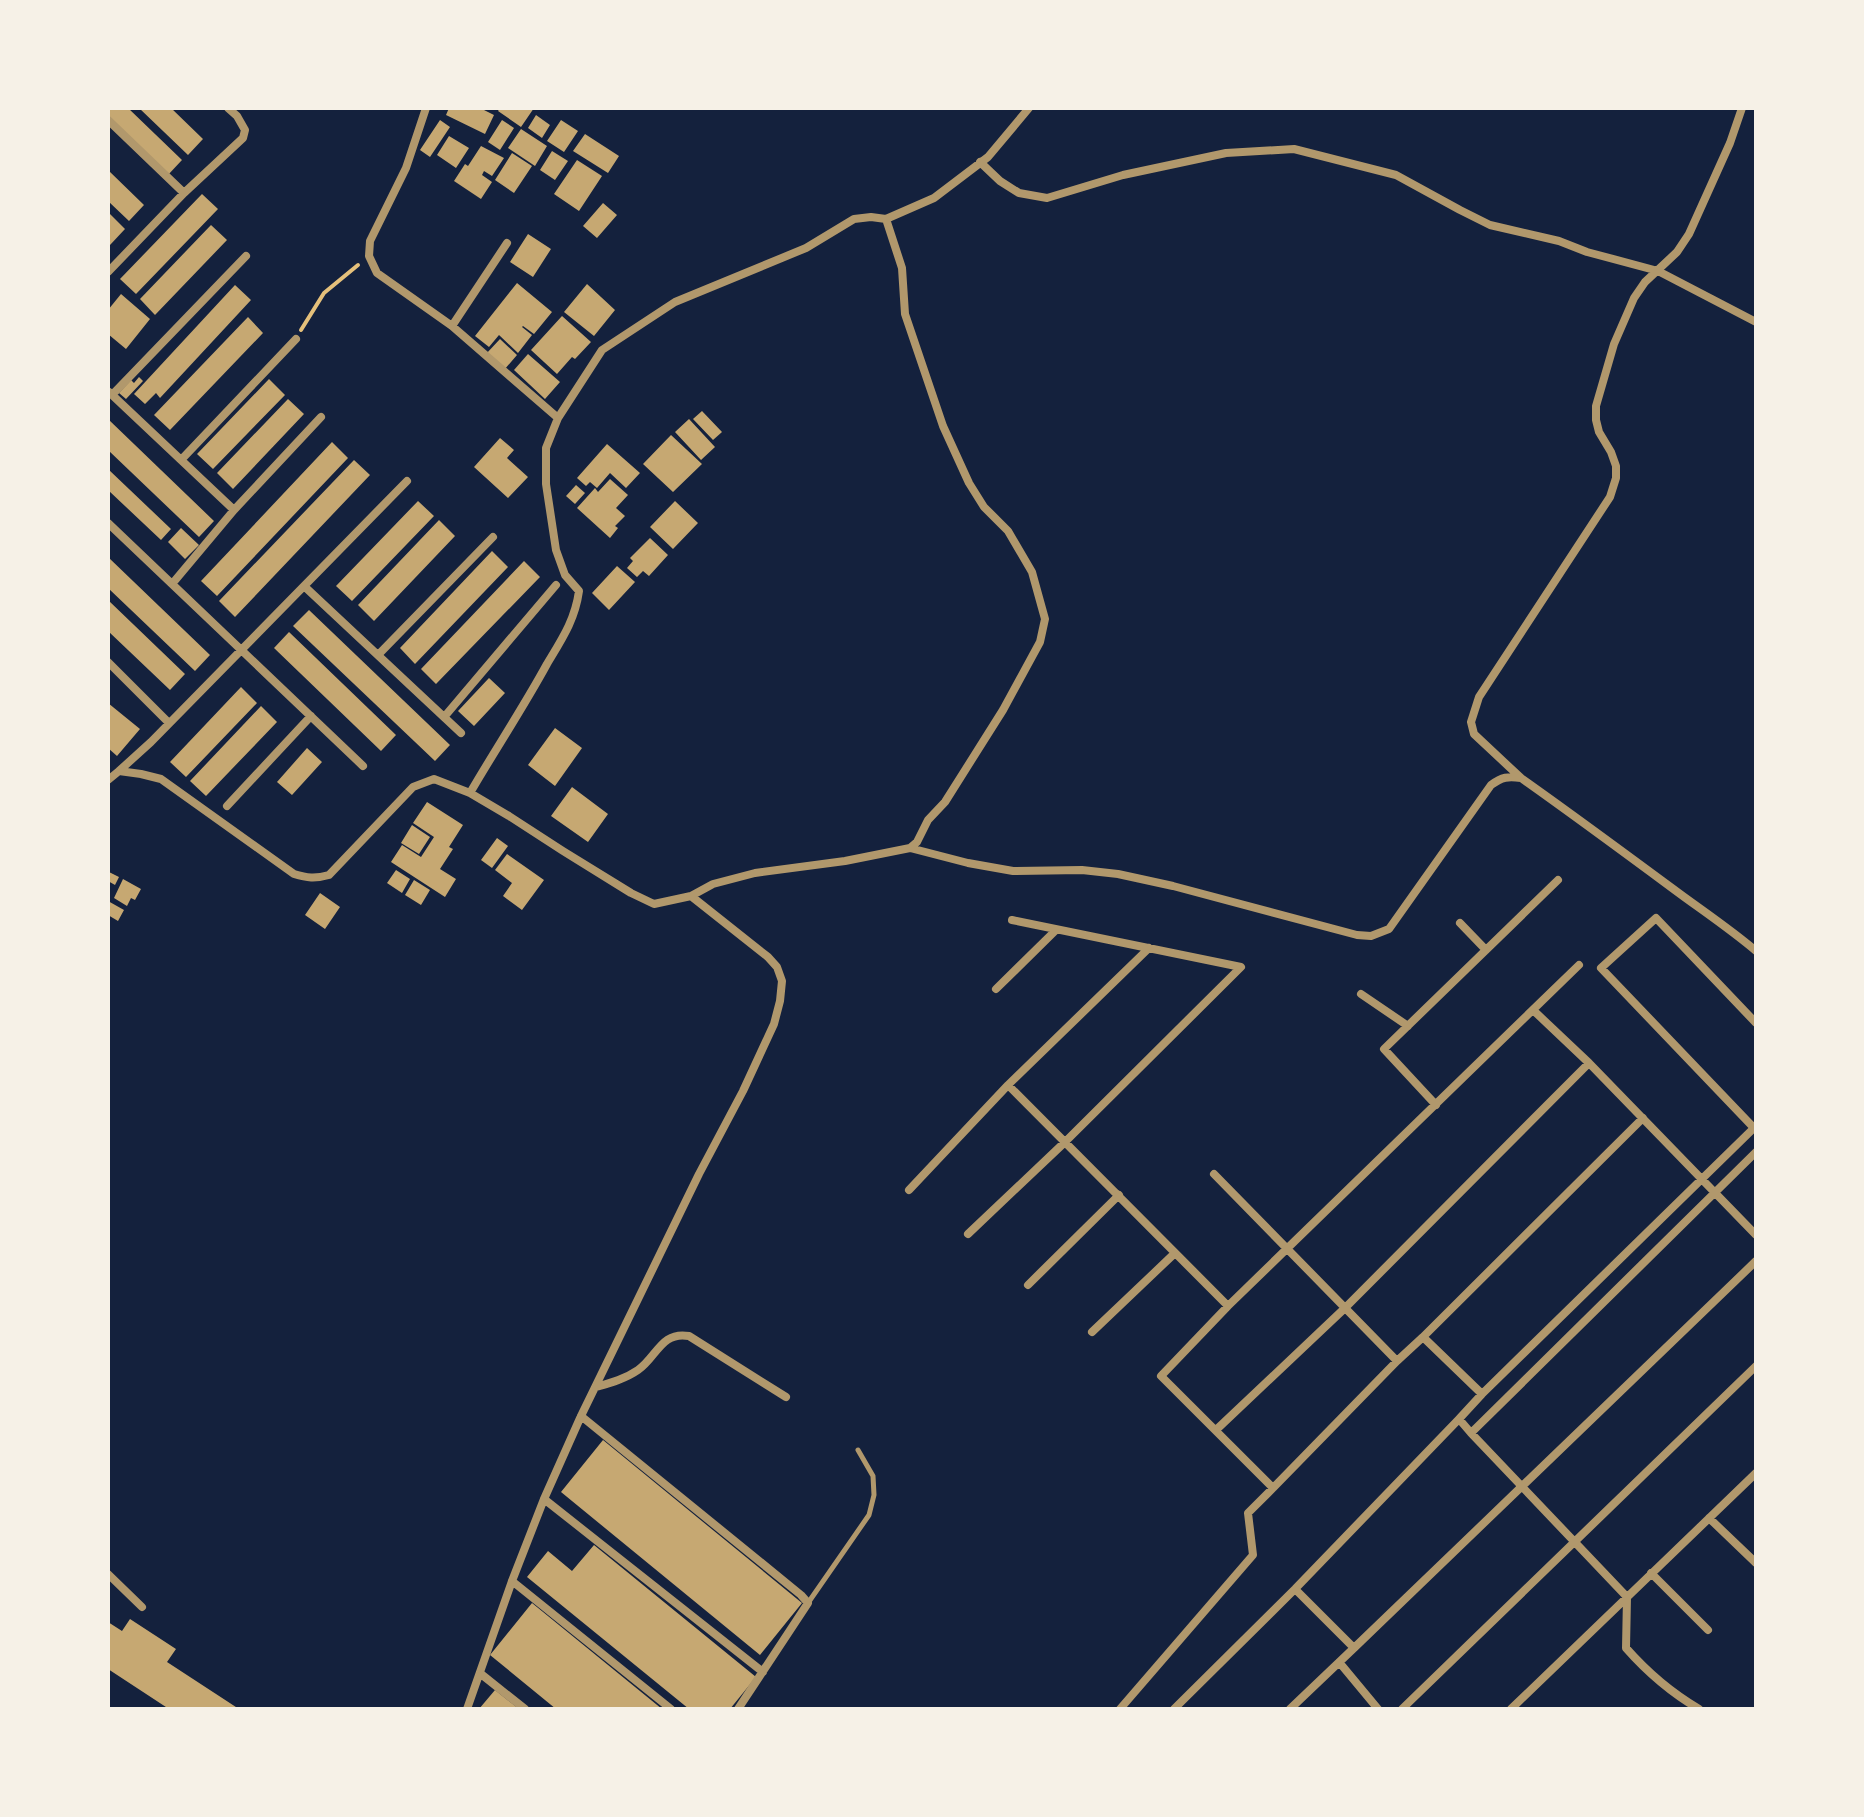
<svg xmlns="http://www.w3.org/2000/svg" width="1864" height="1817" font-family="Manrope,sans-serif">
<style>
.building{fill:#c6a872}
.lines{fill:none;stroke-linecap:round;stroke-linejoin:round}
.path{stroke:#e5c07b;stroke-width:4}
.service{stroke:#b1986c;stroke-width:5}
.minor{stroke:#b1986c;stroke-width:8}
</style>
<rect width="100%" height="100%" fill="#14213d"/>
<path class="building" d="M108 108H128L182 160 167 176 108 119Z
M139 108H171L203 139 188 155Z
M449 108H480L494 115 485 134 446 115Z
M500 108H534L521 127 498 111Z
M536 115 550 125 542 138 528 128Z
M440 120 450 127 430 157 420 150Z
M502 120 514 128 500 150 488 142Z
M561 120 578 131 564 152 547 141Z
M521 129 547 146 535 166 508 148Z
M585 134 619 156 608 173 573 151Z
M449 136 469 148 456 168 437 155Z
M481 146 504 158 492 176 484 171 482 175 492 182 481 199 454 181 465 164 468 166Z
M552 151 568 161 555 180 540 170Z
M512 153 532 166 514 193 495 180Z
M577 160 602 176 579 211 554 194Z
M108 170 144 205 129 221 108 201Z
M202 194 218 209 136 294 120 279Z
M603 203 617 215 597 238 583 226Z
M108 212 125 229 110 245 108 243Z
M211 225 227 240 155 315 140 299Z
M528 234 551 249 533 277 510 262Z
M517 283 552 312 534 334 523 326 522 327 532 335 518 353 499 335 489 347 475 336Z
M587 284 615 310 594 336 564 312Z
M235 285 251 300 160 398 156 393 145 404 134 394Z
M121 294 150 319 126 349 108 334V310Z
M562 316 591 342 575 359 572 357 557 374 531 350Z
M248 317 263 333 170 430 154 415Z
M500 339 517 355 504 370 486 354Z
M528 354 560 382 545 399 514 370Z
M139 377 143 381 126 399 119 393 131 380 134 383Z
M269 379 285 395 213 469 197 454Z
M288 399 304 414 233 489 217 473Z
M702 411 722 432 713 440 693 419Z
M108 419 214 521 199 537 108 450Z
M689 419 715 447 701 460 675 432Z
M671 435 702 464 673 492 643 464Z
M500 438 514 450 507 458 528 477 508 498 474 467Z
M332 442 348 458 217 596 201 581Z
M607 444 640 473 626 488 610 473 597 488 590 482 586 486 577 478Z
M354 460 370 475 235 617 219 601Z
M108 469 171 529 161 540 108 490Z
M610 479 628 495 616 508 625 516 615 526 618 528 610 538 577 508 595 488 598 492Z
M576 485 585 493 575 504 566 496Z
M418 501 434 516 352 601 336 586Z
M675 501 698 523 673 549 650 527Z
M439 520 455 536 374 621 358 605Z
M181 528 199 545 185 559 168 542Z
M650 538 668 555 649 576 643 571 637 577 627 568 633 561 630 558Z
M492 551 508 567 415 664 400 648Z
M108 557 210 655 195 671 108 588Z
M524 561 540 577 436 684 421 669Z
M617 566 635 582 609 610 592 593Z
M108 600 185 674 170 690 108 631Z
M309 610 450 745 435 761 293 626Z
M289 632 396 735 381 751 274 648Z
M489 678 505 693 474 726 458 711Z
M241 687 257 703 186 777 170 762Z
M108 703 140 729 117 756 108 748Z
M261 706 277 722 206 796 190 781Z
M555 728 582 748 555 786 528 765Z
M307 748 322 762 292 795 277 782Z
M572 787 608 814 588 842 551 816Z
M427 802 463 825 449 847 453 849 440 869 456 879 445 897 391 862 402 845 421 857 434 837 413 823Z
M412 825 430 837 419 854 401 843Z
M497 838 508 846 492 868 481 860Z
M507 854 544 880 522 910 503 896 512 883 495 870Z
M396 870 410 879 402 893 387 883Z
M109 872 119 877 115 885 108 881Z
M123 879 141 889 135 900 131 898 127 906 114 898Z
M414 880 430 890 421 905 405 895Z
M320 893 340 907 325 929 305 915Z
M108 901 124 910 118 921 108 915Z
M603 1440 802 1603 760 1655 561 1492Z
M594 1545 756 1677 730 1709H689L527 1577 548 1551 572 1571Z
M532 1603 662 1709H556L490 1655Z
M130 1619 176 1649 167 1662 239 1709H169L108 1669V1622L122 1631Z
M495 1690 519 1709H479Z"/>
<g class="lines">
<path class="path" d="M301 330 324 293 358 265"/>
<path class="service" d="M808 1603 869 1515 874 1495 873 1476 858 1450"/>
<path class="minor" d="M426 108 406 168 370 241 369 256 377 273 452 326 558 418 546 448V484L556 550 565 575 579 591C575 620 562 639 547 664 523 708 495 750 470 793
M108 120 184 193
M980 162 1000 181 1019 193 1047 198 1123 175 1226 153 1294 149 1396 175 1460 210 1490 225 1559 241 1587 252 1658 271 1756 322
M886 219 902 268 905 314 943 426 969 483 984 507 1008 531 1032 572 1045 619 1040 642 1003 710 945 802 928 820 917 842 910 848
M108 272 184 193 243 138 245 130 237 116 228 108
M452 326 507 243
M109 392 234 510
M112 395 246 256
M558 418 602 350 675 302 806 248 854 219 871 217 886 219 934 198 988 157 1029 108
M181 460 296 339
M108 523 363 766
M172 584 234 510 321 417
M304 586 461 733
M378 655 493 537
M108 662 169 723
M445 716 556 585
M119 771 151 742 407 481
M1521 778 1474 734 1471 722 1479 697 1610 497 1616 478V466L1611 452 1599 432 1596 420V406L1614 344 1634 298 1645 282 1677 252 1689 234 1730 143 1742 108
M108 780 119 771 141 774 161 779 294 874C307 878 315 879 329 875L413 787 434 779 470 793 509 816 563 851 631 893 654 904 691 896 713 884 755 873 845 861 910 848 968 863 1013 871 1082 870 1118 874 1173 886 1357 935 1371 936 1389 929 1491 785C1502 777 1508 776 1521 778 1572 814 1622 851 1672 888 1700 909 1729 928 1756 951
M227 806 311 716
M1460 923 1486 950
M996 989 1056 930
M1361 994 1408 1026
M1533 1010 1589 1063 1756 1235
M1008 1085 1228 1306
M1436 1105 1384 1049 1558 880
M1754 1128 1601 968 1656 918 1756 1023
M1214 1174 1397 1361 1423 1337 1482 1394 1459 1419 1471 1433
M909 1190 1008 1085 1149 948
M968 1234 1065 1142 1241 967 1012 920
M1028 1285 1119 1195
M1092 1332 1175 1253
M1423 1337 1643 1118
M1397 1361 1273 1488 1161 1376 1228 1306 1579 965
M596 1387C610 1383 625 1379 638 1370 657 1357 661 1331 689 1336L786 1397
M1482 1394 1756 1126
M581 1416 801 1595 808 1603 738 1709
M1216 1430 1345 1308 1589 1063
M544 1499 763 1672
M1709 1518 1756 1563
M1651 1573 1708 1630
M108 1574 142 1607
M512 1581 671 1709
M1295 1589 1354 1648 1756 1261
M1339 1662 1378 1709
M481 1674 525 1709
M467 1709 512 1581 544 1499 581 1416 699 1174 743 1091 774 1024 780 1001 782 981 777 967 768 957 691 896
M1120 1709 1253 1555 1248 1513 1273 1488
M1174 1709 1295 1589 1459 1419
M1290 1709 1354 1648
M1402 1709 1756 1366
M1511 1709 1756 1473
M1699 1709C1670 1692 1648 1673 1626 1648L1627 1597 1471 1433 1756 1152"/>
</g>
<rect width="1864" height="1817" fill="none" stroke="#f6f1e7" stroke-width="220"/>
</svg>
